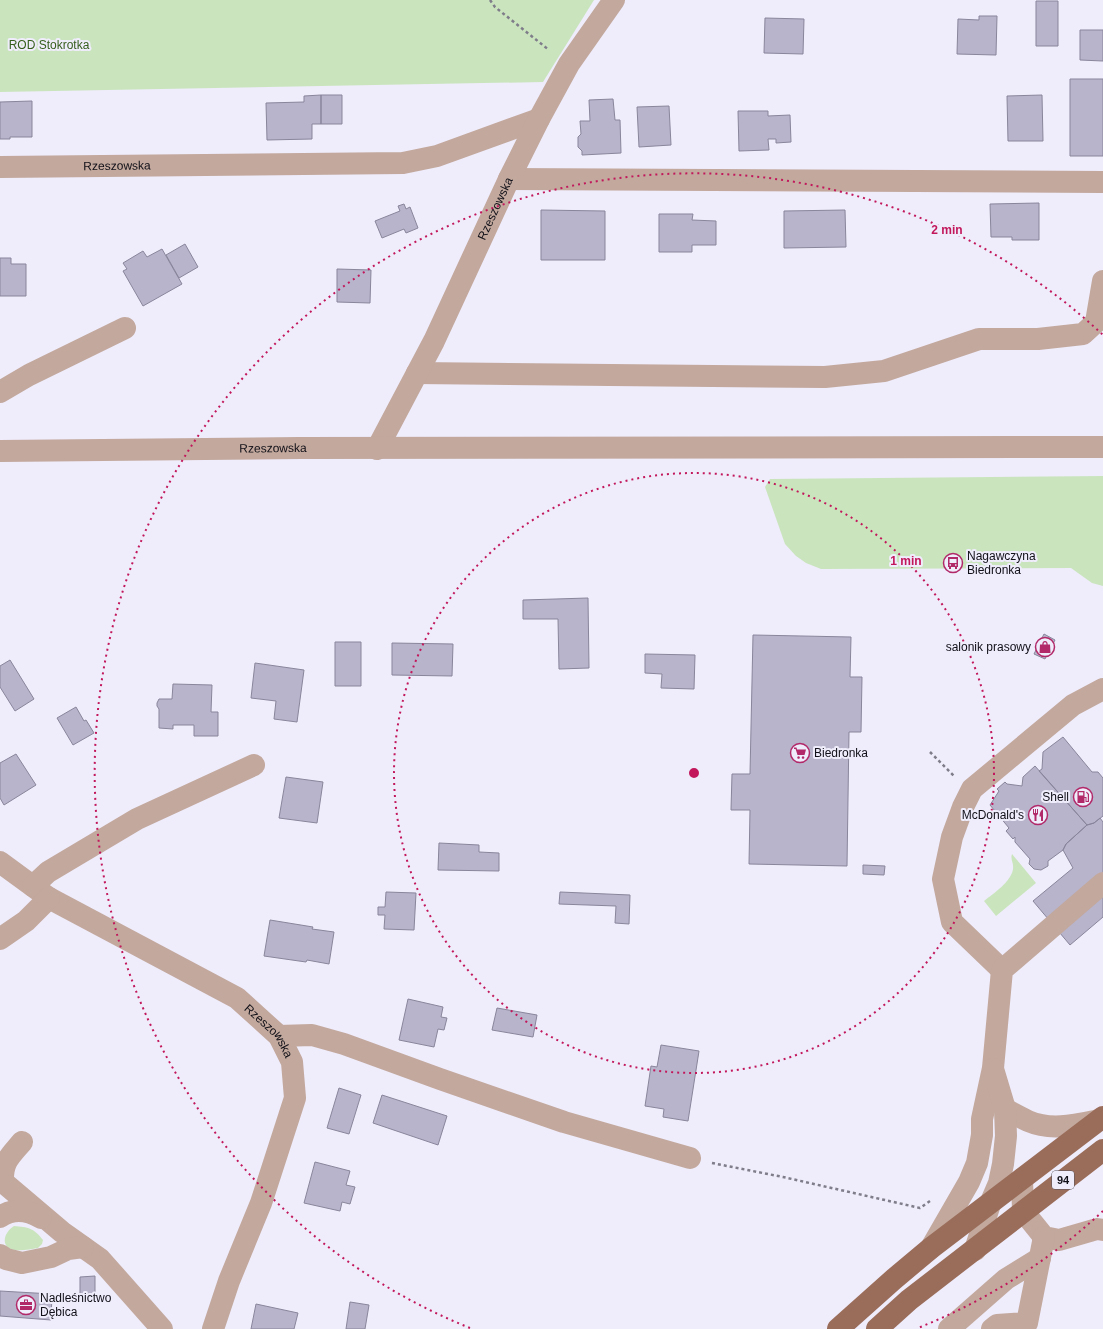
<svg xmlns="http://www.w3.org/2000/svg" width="1103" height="1329" font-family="Arial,sans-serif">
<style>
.green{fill:#cae5be}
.building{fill:#b8b4cc;stroke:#89859b}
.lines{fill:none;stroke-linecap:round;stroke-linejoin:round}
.path{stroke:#7f7d89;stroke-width:2.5;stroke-dasharray:3 3;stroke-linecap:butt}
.minor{stroke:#c2a89d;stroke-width:22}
.major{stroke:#9a6d5a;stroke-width:22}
.ring{fill:none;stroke:#c2185b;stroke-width:2;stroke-dasharray:2 4}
.labels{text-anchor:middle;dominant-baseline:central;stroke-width:4;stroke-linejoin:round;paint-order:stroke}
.shield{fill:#efecfb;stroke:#54525c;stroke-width:1}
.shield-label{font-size:11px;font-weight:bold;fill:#111018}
.park-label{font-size:12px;fill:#355e1c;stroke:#efecfb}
.street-label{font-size:12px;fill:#111018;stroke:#efecfb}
.poi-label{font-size:12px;fill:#111018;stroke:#efecfb;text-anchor:start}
.centre{fill:#c2185b;stroke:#efecfb;stroke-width:2}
.ring-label{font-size:12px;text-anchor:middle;font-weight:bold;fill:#c2185b;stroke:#efecfb;stroke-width:4;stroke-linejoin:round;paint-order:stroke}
</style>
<rect width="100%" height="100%" fill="#efecfb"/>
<path class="green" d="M0 0H594L543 82 0 92Z
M1103 476V586L1092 583 1071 568 821 569 806 563 796 556 785 544 765 487 770 479Z
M1012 854 1036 883 996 916 984 901C994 893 1011 882 1013 869 1014 863 1010 860 1012 854Z
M14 1226C28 1227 34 1228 43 1240L42 1244 38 1248C31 1249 23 1251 15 1250 0 1248 3 1233 14 1226Z"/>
<path class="building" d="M1036 1H1058V46H1036Z
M979 16H997L996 55 957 54 958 19 979 20Z
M765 18 804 19 803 54 764 53Z
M1080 30H1103V61L1080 60Z
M1070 79H1103V156H1070Z
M321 95V124H312V139L267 140 266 103 304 102V96Z
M321 95H342V124H321Z
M1042 95 1043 141H1008L1007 96Z
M613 99 615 120H620L621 153 582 155V151L578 147V137L581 134 580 121H590L589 100Z
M32 101V137H10V139H0V102Z
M669 106 671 145 639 147 637 107Z
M738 111H768V116L790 115 791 142 776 143V139H768L769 150 739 151Z
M1039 203V240H1012V237H991L990 204Z
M404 204 406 209 410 207 418 228 406 233 404 229 382 238 375 221 400 211 398 206Z
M541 210 605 211V260H541Z
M845 210 846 247 784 248V211Z
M659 214H693L692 220 716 221V245H692V252H659Z
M185 244 198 267 179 278 166 255Z
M162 249 182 284 143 306 123 271 127 269 123 263 143 251 147 257Z
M0 258H11V264H26V296H0Z
M337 269 371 270 370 303 337 302Z
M588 598 589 668 559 669 558 619H523V600Z
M1044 634 1055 640 1045 659 1034 654Z
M753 635 851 637 850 677H862L861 732H849L847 866 749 864 750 810H731L732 774H750Z
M335 642H361V686H335Z
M392 643 453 644 452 676 392 675Z
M645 654 695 655 694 689 661 688 662 674 645 673Z
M10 660 34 699 15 711 0 687V666Z
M255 663 304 670 297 722 274 719 276 701 251 698Z
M173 684 212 685 211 712H218V736H194V725H173V729L159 728V709L157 706V703L159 699H172Z
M76 707 84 721 86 720 94 733 73 745 57 718Z
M1063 737 1092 772H1098L1103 778V816L1094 823 1087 825 1039 771 1042 769 1043 752Z
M16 754 36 785 4 805 0 798V763Z
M1035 766 1087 825 1066 844 1063 850 1048 861V866L1041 870 1034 869 1029 864 1030 859 1015 842V837L1013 839 1006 831 1009 828 990 805 999 791 997 789 1005 782 1007 784 1022 786 1023 777Z
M286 777 323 782 317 823 279 818Z
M1100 818 1103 822V917L1070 945 1033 901 1073 868 1063 850 1066 844 1087 825 1094 823Z
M439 843 479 845V852L499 853V871L438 870Z
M863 865 885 866 884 875 863 874Z
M386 892 416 893 414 930 384 929 385 915H378V907H385Z
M560 892 630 895 629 924 615 923 616 906 559 904Z
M270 920 313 927 312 929 334 932 329 964 307 960 306 962 264 956Z
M408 999 443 1007 441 1017 447 1018 444 1030 438 1029 434 1047 399 1040Z
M497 1008 537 1015 533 1037 492 1030Z
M661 1045 699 1051 688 1121 663 1117 664 1109 645 1106 651 1066 657 1067Z
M339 1088 361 1095 349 1134 327 1128Z
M382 1095 447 1116 438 1145 373 1123Z
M315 1162 350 1171 346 1185 355 1187 350 1204 342 1202 340 1211 304 1203Z
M95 1276V1295L80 1296V1277Z
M0 1291 52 1294 51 1320 0 1316Z
M350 1302 369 1305 365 1329H346Z
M256 1304 298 1313 294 1329H251Z"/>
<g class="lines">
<path class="path" d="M490 0 495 7 549 50
M930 752 954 776
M712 1163 783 1177 920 1208 930 1201"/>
<g class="minor">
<path id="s1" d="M0 167 403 163 437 156 539 119"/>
<path d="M509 179 1103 182"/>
<path d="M417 373 825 377 884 371 979 339H1038L1083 334 1096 322 1103 281"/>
<path d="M0 392 29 375 125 328"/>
<path id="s2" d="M377 449 434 341 509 179 539 119 569 64 614 0"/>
<path id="s3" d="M0 451 300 448 1103 447"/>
<path id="s4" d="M0 862 49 898 237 998 279 1036 292 1062 295 1098 261 1203 229 1281 213 1329"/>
<path d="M33 886 48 872 137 819 254 765"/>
<path d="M0 939 26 921 49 898"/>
<path d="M1002 970 952 922 943 879 952 837 963 807 972 789 1073 705 1103 689"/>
<path d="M279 1036 312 1035 344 1044 440 1079 564 1122 690 1158"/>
<path d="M1005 1109C1012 1113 1020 1117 1028 1121 1051 1131 1075 1125 1099 1120"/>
<path d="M22 1142C10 1156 2 1162 3 1182L62 1232 100 1259 162 1329"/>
<path d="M1022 1179 1023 1211 1044 1237 1059 1240 1097 1229 1103 1230"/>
<path d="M0 1217C13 1208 28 1210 41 1218"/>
<path d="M931 1248 969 1182 977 1163 982 1135V1119L993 1068 1002 970 1103 883"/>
<path d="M975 1250 990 1204 999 1183 1003 1164 1006 1136 1005 1109 993 1069"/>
<path d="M0 1255 6 1259 22 1263 51 1257 68 1249 83 1247"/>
<path d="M949 1329 1006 1279 1040 1258"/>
<path d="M992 1329 997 1325 1027 1323 1044 1237"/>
</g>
<path class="major" d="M838 1329 894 1279 931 1248 1103 1117
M877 1329 909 1300 1103 1150"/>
</g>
<g class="ring">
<circle cx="694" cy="773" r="300"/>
<path d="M1103 1211A599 599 0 0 1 918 1328M470 1328A599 599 0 1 1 1103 335"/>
</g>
<defs>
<symbol id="bus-ring" viewBox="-11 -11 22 22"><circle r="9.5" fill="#efecfb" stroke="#b22969" stroke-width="1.5"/><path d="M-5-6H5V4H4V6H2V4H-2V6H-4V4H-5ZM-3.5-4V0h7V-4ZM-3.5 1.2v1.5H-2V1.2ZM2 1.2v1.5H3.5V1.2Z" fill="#b22969"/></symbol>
<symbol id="shop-ring" viewBox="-11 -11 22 22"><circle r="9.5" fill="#efecfb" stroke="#b22969" stroke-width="1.5"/><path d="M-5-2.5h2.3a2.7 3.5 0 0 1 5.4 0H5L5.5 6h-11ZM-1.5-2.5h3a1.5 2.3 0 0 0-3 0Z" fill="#b22969"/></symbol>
<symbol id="supermarket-ring" viewBox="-11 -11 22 22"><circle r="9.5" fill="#efecfb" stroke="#b22969" stroke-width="1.5"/><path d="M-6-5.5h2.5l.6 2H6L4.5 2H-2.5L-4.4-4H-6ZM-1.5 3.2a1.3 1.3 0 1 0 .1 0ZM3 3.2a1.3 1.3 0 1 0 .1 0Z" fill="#b22969"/></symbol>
<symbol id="fuel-ring" viewBox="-11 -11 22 22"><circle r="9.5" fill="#efecfb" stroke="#b22969" stroke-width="1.5"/><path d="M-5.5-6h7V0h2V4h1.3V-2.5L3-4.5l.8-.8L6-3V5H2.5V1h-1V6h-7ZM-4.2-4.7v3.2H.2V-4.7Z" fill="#b22969"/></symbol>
<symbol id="restaurant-ring" viewBox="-11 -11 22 22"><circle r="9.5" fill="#efecfb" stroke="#b22969" stroke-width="1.5"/><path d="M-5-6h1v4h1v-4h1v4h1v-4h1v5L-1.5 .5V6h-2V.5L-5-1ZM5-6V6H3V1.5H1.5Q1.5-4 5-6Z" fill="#b22969"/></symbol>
<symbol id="office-ring" viewBox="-11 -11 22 22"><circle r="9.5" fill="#efecfb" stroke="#b22969" stroke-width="1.5"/><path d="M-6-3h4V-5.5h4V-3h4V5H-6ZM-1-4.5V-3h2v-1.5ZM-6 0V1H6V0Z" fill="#b22969"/></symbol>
</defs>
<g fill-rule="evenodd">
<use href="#bus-ring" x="942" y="552" width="22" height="22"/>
<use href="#shop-ring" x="1034" y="636" width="22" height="22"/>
<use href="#supermarket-ring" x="789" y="742" width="22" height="22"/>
<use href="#fuel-ring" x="1072" y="786" width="22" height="22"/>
<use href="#restaurant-ring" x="1027" y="804" width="22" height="22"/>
<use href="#office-ring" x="15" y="1294" width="22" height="22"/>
</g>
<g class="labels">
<rect class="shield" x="1052" y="1171" width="22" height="18" rx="3"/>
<g class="shield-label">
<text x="1063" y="1180">94</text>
</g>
<g class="park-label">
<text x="49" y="45">ROD Stokrotka</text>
</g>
<g class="street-label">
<text stroke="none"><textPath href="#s1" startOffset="117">Rzeszowska</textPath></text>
<text stroke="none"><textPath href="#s2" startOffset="268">Rzeszowska</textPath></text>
<text stroke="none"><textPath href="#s3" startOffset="273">Rzeszowska</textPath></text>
<text stroke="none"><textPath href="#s4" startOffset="320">Rzeszowska</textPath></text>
</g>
<g class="poi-label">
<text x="967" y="556">Nagawczyna<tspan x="967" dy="14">Biedronka</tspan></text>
<text x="1031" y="647" text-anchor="end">salonik prasowy</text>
<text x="814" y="753">Biedronka</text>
<text x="1069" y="797" text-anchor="end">Shell</text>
<text x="1024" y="815" text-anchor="end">McDonald's</text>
<text x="40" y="1298">Nadleśnictwo<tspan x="40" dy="14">Dębica</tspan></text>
</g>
</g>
<circle cx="694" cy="773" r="6" class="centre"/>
<g class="ring-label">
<text x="947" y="234">2 min</text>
<text x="906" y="565">1 min</text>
</g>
</svg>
